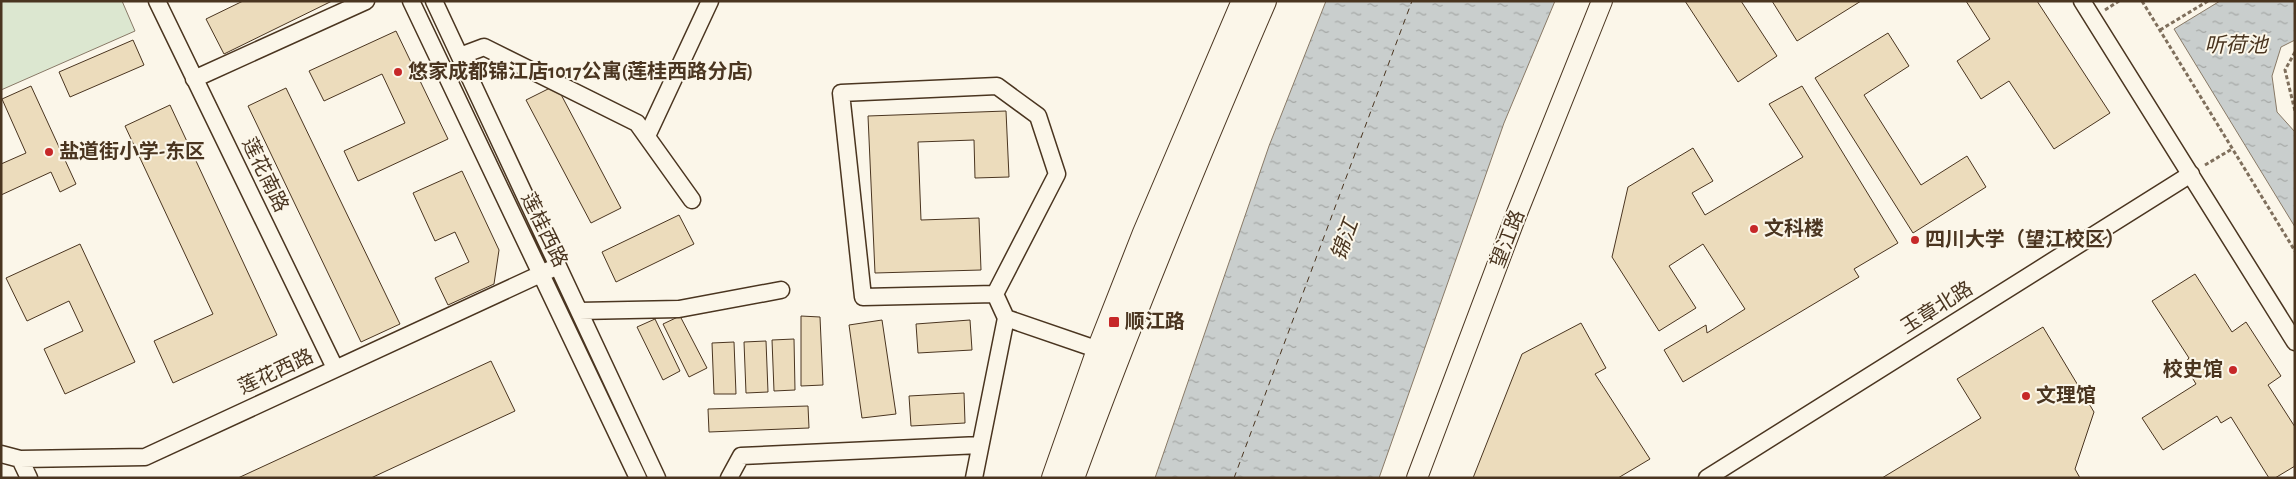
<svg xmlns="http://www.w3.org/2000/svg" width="2296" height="479" font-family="'Alegreya Sans','Noto Sans SC',sans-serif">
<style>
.green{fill:#dce7d0;stroke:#887966}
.water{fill:url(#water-ripples);stroke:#887966}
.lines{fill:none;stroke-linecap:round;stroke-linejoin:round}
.ferry{stroke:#4a3520;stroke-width:1;stroke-dasharray:6 5;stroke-linecap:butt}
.building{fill:#ecdcbc;stroke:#4a3520}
.minor-casing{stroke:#4a3520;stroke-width:19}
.tertiary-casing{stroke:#4a3520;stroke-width:22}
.secondary-casing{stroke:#4a3520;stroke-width:26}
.path{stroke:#7f6f5c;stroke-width:3;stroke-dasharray:4 2.5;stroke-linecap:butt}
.minor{stroke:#fbf6e9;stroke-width:16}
.tertiary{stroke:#fbf6e9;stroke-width:20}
.secondary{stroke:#fbf6e9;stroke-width:24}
.poi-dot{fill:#c62828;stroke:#fbf6e9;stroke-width:2}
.labels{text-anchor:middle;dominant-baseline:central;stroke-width:4;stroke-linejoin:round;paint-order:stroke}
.poi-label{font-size:20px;font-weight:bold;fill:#4a3520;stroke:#fbf6e9;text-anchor:start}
.street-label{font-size:20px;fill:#4a3520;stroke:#fbf6e9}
.water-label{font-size:21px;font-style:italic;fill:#4a3520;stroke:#fbf6e9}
</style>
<defs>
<pattern id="water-ripples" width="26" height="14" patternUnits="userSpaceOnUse" patternTransform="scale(1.25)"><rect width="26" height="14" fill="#c9cecd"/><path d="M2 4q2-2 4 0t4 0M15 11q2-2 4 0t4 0" fill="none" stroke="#a5a8a6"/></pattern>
</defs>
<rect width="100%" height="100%" fill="#fbf6e9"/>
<path class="green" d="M1 1H122L135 31 1 90Z"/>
<path class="water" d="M1326 1H1555L1504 123 1379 478H1155L1269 146Z
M2220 1H2295V40L2281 47 2272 76 2277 112 2295 132V227L2174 29Z"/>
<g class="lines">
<path class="ferry" d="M1234 478 1412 1"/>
</g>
<path class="building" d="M243 1H332L224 54 206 19Z
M1685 1H1741L1777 56 1738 82Z
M1772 1H1861L1797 41Z
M1966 1H2037L2110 113 2054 149 2009 81 1981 99 1957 61 1990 39Z
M396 31 448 139 358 181 344 151 405 123 382 74 324 101 309 71Z
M1888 33 1909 66 1864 95 1921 185 1967 156 1986 187 1913 233 1815 78Z
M133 40 144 65 70 97 59 72Z
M556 85 621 208 591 223 526 100Z
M31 86 76 184 60 192 51 172 1 195V164L26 153 2 99Z
M1802 86 1898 243 1854 269 1859 277 1683 382 1664 350 1706 325 1707 333 1745 309 1703 244 1669 266 1696 308 1659 331 1612 257 1628 187 1693 148 1713 181 1692 193 1705 215 1803 157 1769 104Z
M286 88 400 324 361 342 248 106Z
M170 105 277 335 173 383 154 341 213 314 125 126Z
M1006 111 1009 177 975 178 974 140 918 142 921 220 979 218 981 270 875 273 868 116Z
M462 171 499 250 494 284 448 305 435 278 469 262 455 232 435 241 413 193Z
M679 215 694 244 616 282 602 252Z
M80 244 135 362 65 394 44 349 83 331 69 301 27 321 6 278Z
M2195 274 2232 332 2246 322 2281 376 2268 385 2295 427V466L2275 478H2269L2231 417 2221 423 2217 416 2163 450 2142 418 2196 384 2184 364 2189 358 2152 301Z
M680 316 707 368 689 377 663 324Z
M801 316 820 317 823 385 801 386Z
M655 319 680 371 663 380 637 327Z
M882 320 896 414 862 418 849 325Z
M970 320 972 350 918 353 916 324Z
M1581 323 1606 368 1595 374 1650 459 1618 478H1473L1522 354Z
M2043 327 2094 412 2075 469 2080 478H1882L1981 418 1957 379Z
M794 339 795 390 774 391 772 340Z
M766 341 768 392 746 393 744 342Z
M734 342 736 394H714L712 343Z
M491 361 515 411 371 478H238Z
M964 393 965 423 911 426 909 396Z
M808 406 809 428 709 432 708 409Z"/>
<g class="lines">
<defs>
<path id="minor" d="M157 1 335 368
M411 1 638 478
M434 1 657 478
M2082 1 2295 342
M460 56 484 47 637 123 692 200
M194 79 366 1
M647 136 710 1
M995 294 1057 174 1038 116 997 86 841 93 863 297 995 294 1006 318 1099 350
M579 311 679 309 781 290
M1 454 20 459 145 457 558 266
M20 459 29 478
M729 478 741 456 980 445
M974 478 1006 318
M1707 478 2191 174"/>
<path id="tertiary" d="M1417 478 1515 218 1602 1"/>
<path id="secondary" d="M1054 478 1099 350 1145 233 1244 1
M1072 478C1131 316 1196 159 1264 1"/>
</defs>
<use href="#minor" class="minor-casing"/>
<use href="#tertiary" class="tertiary-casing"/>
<use href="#secondary" class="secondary-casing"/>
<path class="path" d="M2142 1 2295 251
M2105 10 2119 1
M2160 30 2208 1
M2295 52 2285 70 2295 111
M2205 165 2232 149"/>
<use href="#minor" class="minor"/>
<use href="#tertiary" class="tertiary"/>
<use href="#secondary" class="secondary"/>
</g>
<g class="poi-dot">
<circle cx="398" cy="72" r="5"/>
<circle cx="49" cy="152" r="5"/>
<circle cx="1754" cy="229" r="5"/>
<circle cx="1915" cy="240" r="5"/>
<rect x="1108" y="316" width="12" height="12" rx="2.5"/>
<circle cx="2233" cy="370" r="5"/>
<circle cx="2026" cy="396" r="5"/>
</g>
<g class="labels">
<g class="poi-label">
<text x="408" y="72">悠家成都锦江店1017公寓(莲桂西路分店)</text>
<text x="59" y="152">盐道街小学-东区</text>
<text x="1764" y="229">文科楼</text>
<text x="1925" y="240">四川大学（望江校区）</text>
<text x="1125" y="322">顺江路</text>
<text x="2223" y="370" text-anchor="end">校史馆</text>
<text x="2036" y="396">文理馆</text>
</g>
<g class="street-label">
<text transform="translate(265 175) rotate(64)">莲花南路</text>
<text transform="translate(544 230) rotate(64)">莲桂西路</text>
<text transform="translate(1508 239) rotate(-69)">望江路</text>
<text transform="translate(1937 308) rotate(-32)">玉章北路</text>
<text transform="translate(276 372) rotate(-25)">莲花西路</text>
</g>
<g class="water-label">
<text x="2236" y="45">听荷池</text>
<text transform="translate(1345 240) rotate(-70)">锦江</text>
</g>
</g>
<rect width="2296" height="479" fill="none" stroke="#4a3520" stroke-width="5"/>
</svg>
